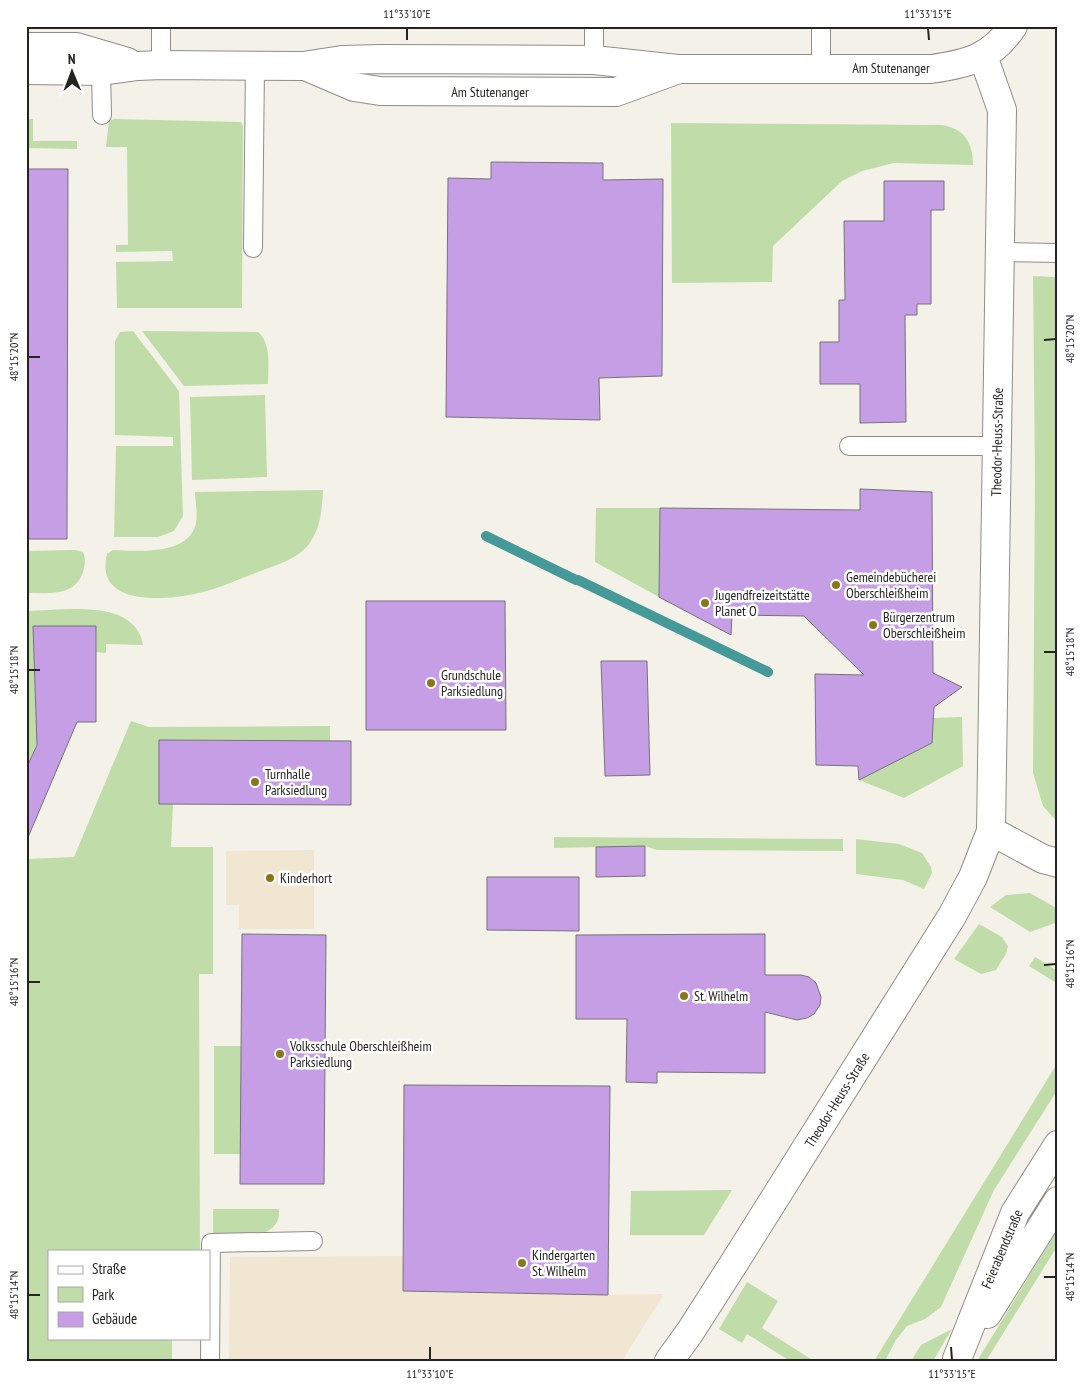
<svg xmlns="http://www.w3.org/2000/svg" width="1084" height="1387" font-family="'PT Sans Narrow',sans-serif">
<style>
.education{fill:#f1e6d1}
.green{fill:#c0dda9}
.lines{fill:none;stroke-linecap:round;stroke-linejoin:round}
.stream{stroke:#459998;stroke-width:10}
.building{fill:#c59ee5;stroke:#767279}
.service-casing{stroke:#908d87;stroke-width:20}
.minor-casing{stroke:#908d87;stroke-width:30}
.secondary-casing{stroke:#908d87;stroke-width:30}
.service{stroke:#fff;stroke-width:18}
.minor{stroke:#fff;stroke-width:28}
.secondary{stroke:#fff;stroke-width:28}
.ticks{fill:none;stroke:#252421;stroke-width:2}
.poi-dot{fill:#8b7518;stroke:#fff;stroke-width:2}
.labels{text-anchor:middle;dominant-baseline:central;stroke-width:5;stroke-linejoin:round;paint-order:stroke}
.street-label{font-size:14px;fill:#252421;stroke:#fff}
.poi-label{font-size:14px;fill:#252421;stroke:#fff;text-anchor:start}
.neatline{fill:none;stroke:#252421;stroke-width:2}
.ticks-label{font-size:12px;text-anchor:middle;fill:#252421}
</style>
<rect width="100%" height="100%" fill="#f4f1e9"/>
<path class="education" d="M314 850V929H239V905H226V851Z
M404 1256 403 1291 608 1295 664 1294 622 1361H229L230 1257Z"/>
<path class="green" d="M26 119H33V141H77V149L26 148Z
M114 119 241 122 243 126 242 308H117L116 262 173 261 172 251 116 252V245H128L127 147H106L109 121Z
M671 123 942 125C965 129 973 143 973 165L894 163 862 171 842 181 773 246 772 282 672 283Z
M1033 276 1055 277V303H1058V463L1055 490 1058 501V823L1043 806 1033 773 1035 477Z
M133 331 179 391 183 516 174 531 158 537H114L116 446H173V437L115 435V341L120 332Z
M142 331 258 332C272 344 268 367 268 384L184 386Z
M265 395 267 477 192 480 190 397Z
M323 490C322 509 321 528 309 544 297 560 273 566 255 573 235 581 215 590 194 594 162 601 94 605 107 554L113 550C138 551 189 556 196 523 198 514 195 501 195 492Z
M596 508H660L659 597 595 562Z
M75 550 83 552C86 558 85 566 83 572 75 597 48 593 26 593V551Z
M26 611C62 611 135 597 143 645L106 644V653L96 652V626H33L36 722H46L26 769Z
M962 717 963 766 904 798 859 780 932 743 933 718Z
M131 721 149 727 330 726V741L159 740V803L173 804 171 847H213V974H199L200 1251H49V1338H172V1361H26V859L74 857Z
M554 837 843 839V851L657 850 645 846 554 848Z
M856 839 899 844 922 853 931 867 932 873 924 889 903 880 856 874Z
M1030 893 1058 909V922L1030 932 990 907 1006 895Z
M979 924 1002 937 1008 946 1006 954 996 970 981 974 954 959Z
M1035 957 1058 971V984L1029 966Z
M214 1046H241V1154H214Z
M1058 1062V1089L994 1190 941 1307 925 1319 907 1326 896 1340 885 1361H874Z
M732 1190 704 1235H630L631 1191Z
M213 1209H279C282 1243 233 1235 213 1234Z
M1058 1229V1245L986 1361H977Z
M747 1282 778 1301 762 1328 814 1361H790L747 1334 742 1343 719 1329Z
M952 1329 933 1361H911L921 1345Z"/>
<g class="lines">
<path class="stream" d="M486 536 576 580
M578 580 768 672"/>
</g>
<path class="building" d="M491 162 603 163V180L663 179 662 376 599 378 600 420 446 417 448 178 491 179Z
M26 169H68L67 539H26Z
M884 181H944V210H931V304H917V315H905L906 422 860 423V384H820V342H839V300H845L844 221H884Z
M860 489 932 492 933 673 962 687 934 707 932 743 859 780 858 766 816 765 815 674 864 675 804 616 732 615 731 635 659 597 660 508 860 510Z
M366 601H505L506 730H366Z
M33 626H96V722H77L26 842V769L37 745Z
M601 661H647L650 775 605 776Z
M159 740 351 741V805L159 804Z
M645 846V876L596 877V847Z
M487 877H579V931L487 930Z
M242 934 326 935 324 1184H240Z
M765 934V975H801L809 977 816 983 821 997 820 1005 814 1014 807 1018 797 1020 765 1012V1073L657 1072V1083L626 1082 627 1019H576V935Z
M404 1085 610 1086 608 1295 403 1291Z"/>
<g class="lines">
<defs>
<path id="service" d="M161 26V65
M594 26V60
M821 26V68
M101 71 102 115
M253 248 255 65
M1001 252 1058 253
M849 446H996
M210 1361 211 1243 313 1241"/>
<path id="minor" d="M26 47H76L127 62
M305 66 354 87 380 91 616 92 676 70
M26 70 101 71 138 66 161 65 303 66 342 60 381 59 594 60 678 69H931C967 64 992 58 1013 26
M991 831 1043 859 1058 863
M669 1361 690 1332 736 1260 952 916 973 877 991 831 1002 110 983 56"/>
<path id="secondary" d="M987 1314 1058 1201
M957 1359 1015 1213 1058 1145"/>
</defs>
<use href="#service" class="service-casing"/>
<use href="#minor" class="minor-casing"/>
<use href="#secondary" class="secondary-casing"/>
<use href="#service" class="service"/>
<use href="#minor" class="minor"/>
<use href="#secondary" class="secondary"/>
</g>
<path class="ticks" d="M407 28V40M928 28 929 40M1044 340 1056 339M28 357H40M1044 652H1056M28 670H40M1044 965 1056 964M28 982H40M1044 1277H1056M28 1295H40M430 1347V1360M951 1347 952 1360"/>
<g class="poi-dot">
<circle cx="836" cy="585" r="5"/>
<circle cx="705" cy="603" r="5"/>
<circle cx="873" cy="625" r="5"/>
<circle cx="431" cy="683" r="5"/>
<circle cx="255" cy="782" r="5"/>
<circle cx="270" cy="878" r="5"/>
<circle cx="684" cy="996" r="5"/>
<circle cx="280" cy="1054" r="5"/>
<circle cx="522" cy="1263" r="5"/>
</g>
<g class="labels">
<g class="street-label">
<text x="891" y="68">Am Stutenanger</text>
<text x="490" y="92">Am Stutenanger</text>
<text transform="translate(997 442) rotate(-89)">Theodor-Heuss-Straße</text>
<text transform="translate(837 1100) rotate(-58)">Theodor-Heuss-Straße</text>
<text transform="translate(1002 1249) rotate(-67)">Feierabendstraße</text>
</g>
<g class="poi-label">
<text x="846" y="577">Gemeindebücherei<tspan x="846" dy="16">Oberschleißheim</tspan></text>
<text x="715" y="595">Jugendfreizeitstätte<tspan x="715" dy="16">Planet O</tspan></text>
<text x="883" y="617">Bürgerzentrum<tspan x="883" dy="16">Oberschleißheim</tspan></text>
<text x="441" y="675">Grundschule<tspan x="441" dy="16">Parksiedlung</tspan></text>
<text x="265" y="774">Turnhalle<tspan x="265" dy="16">Parksiedlung</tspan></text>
<text x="280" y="878">Kinderhort</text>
<text x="694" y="996">St. Wilhelm</text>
<text x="290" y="1046">Volksschule Oberschleißheim<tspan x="290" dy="16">Parksiedlung</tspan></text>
<text x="532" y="1255">Kindergarten<tspan x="532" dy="16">St. Wilhelm</tspan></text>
</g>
</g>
<rect width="1084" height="1387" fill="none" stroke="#ffffff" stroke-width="55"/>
<rect x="48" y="1250" width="162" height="90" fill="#ffffff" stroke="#a8a7a6"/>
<rect x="58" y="1266" width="25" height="8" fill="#ffffff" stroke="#a8a7a6"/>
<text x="92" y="1274" font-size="15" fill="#252421">Straße</text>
<rect x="58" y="1287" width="25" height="15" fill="#c0dda9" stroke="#a8a7a6"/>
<text x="92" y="1300" font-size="15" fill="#252421">Park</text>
<rect x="58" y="1312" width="25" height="15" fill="#c59ee5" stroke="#a8a7a6"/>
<text x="92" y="1324" font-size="15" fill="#252421">Gebäude</text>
<g transform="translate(72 72) rotate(359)" stroke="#ffffff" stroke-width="4" paint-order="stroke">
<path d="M0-4L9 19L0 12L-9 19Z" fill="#252421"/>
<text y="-8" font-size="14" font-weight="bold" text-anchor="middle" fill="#252421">N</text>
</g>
<rect x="28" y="28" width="1028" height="1332" class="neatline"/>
<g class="ticks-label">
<text x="407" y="18">11°33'10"E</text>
<text x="928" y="18">11°33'15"E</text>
<text transform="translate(1070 339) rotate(-90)" y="4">48°15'20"N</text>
<text transform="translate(14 357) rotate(-90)" y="4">48°15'20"N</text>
<text transform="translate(1070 652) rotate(-90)" y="4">48°15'18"N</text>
<text transform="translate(14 670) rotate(-90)" y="4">48°15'18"N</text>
<text transform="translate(1070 964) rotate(-90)" y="4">48°15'16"N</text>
<text transform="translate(14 982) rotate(-90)" y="4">48°15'16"N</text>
<text transform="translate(1070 1277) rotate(-90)" y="4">48°15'14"N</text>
<text transform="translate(14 1295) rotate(-90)" y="4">48°15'14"N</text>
<text x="430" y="1378">11°33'10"E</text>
<text x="952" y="1378">11°33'15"E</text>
</g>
</svg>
